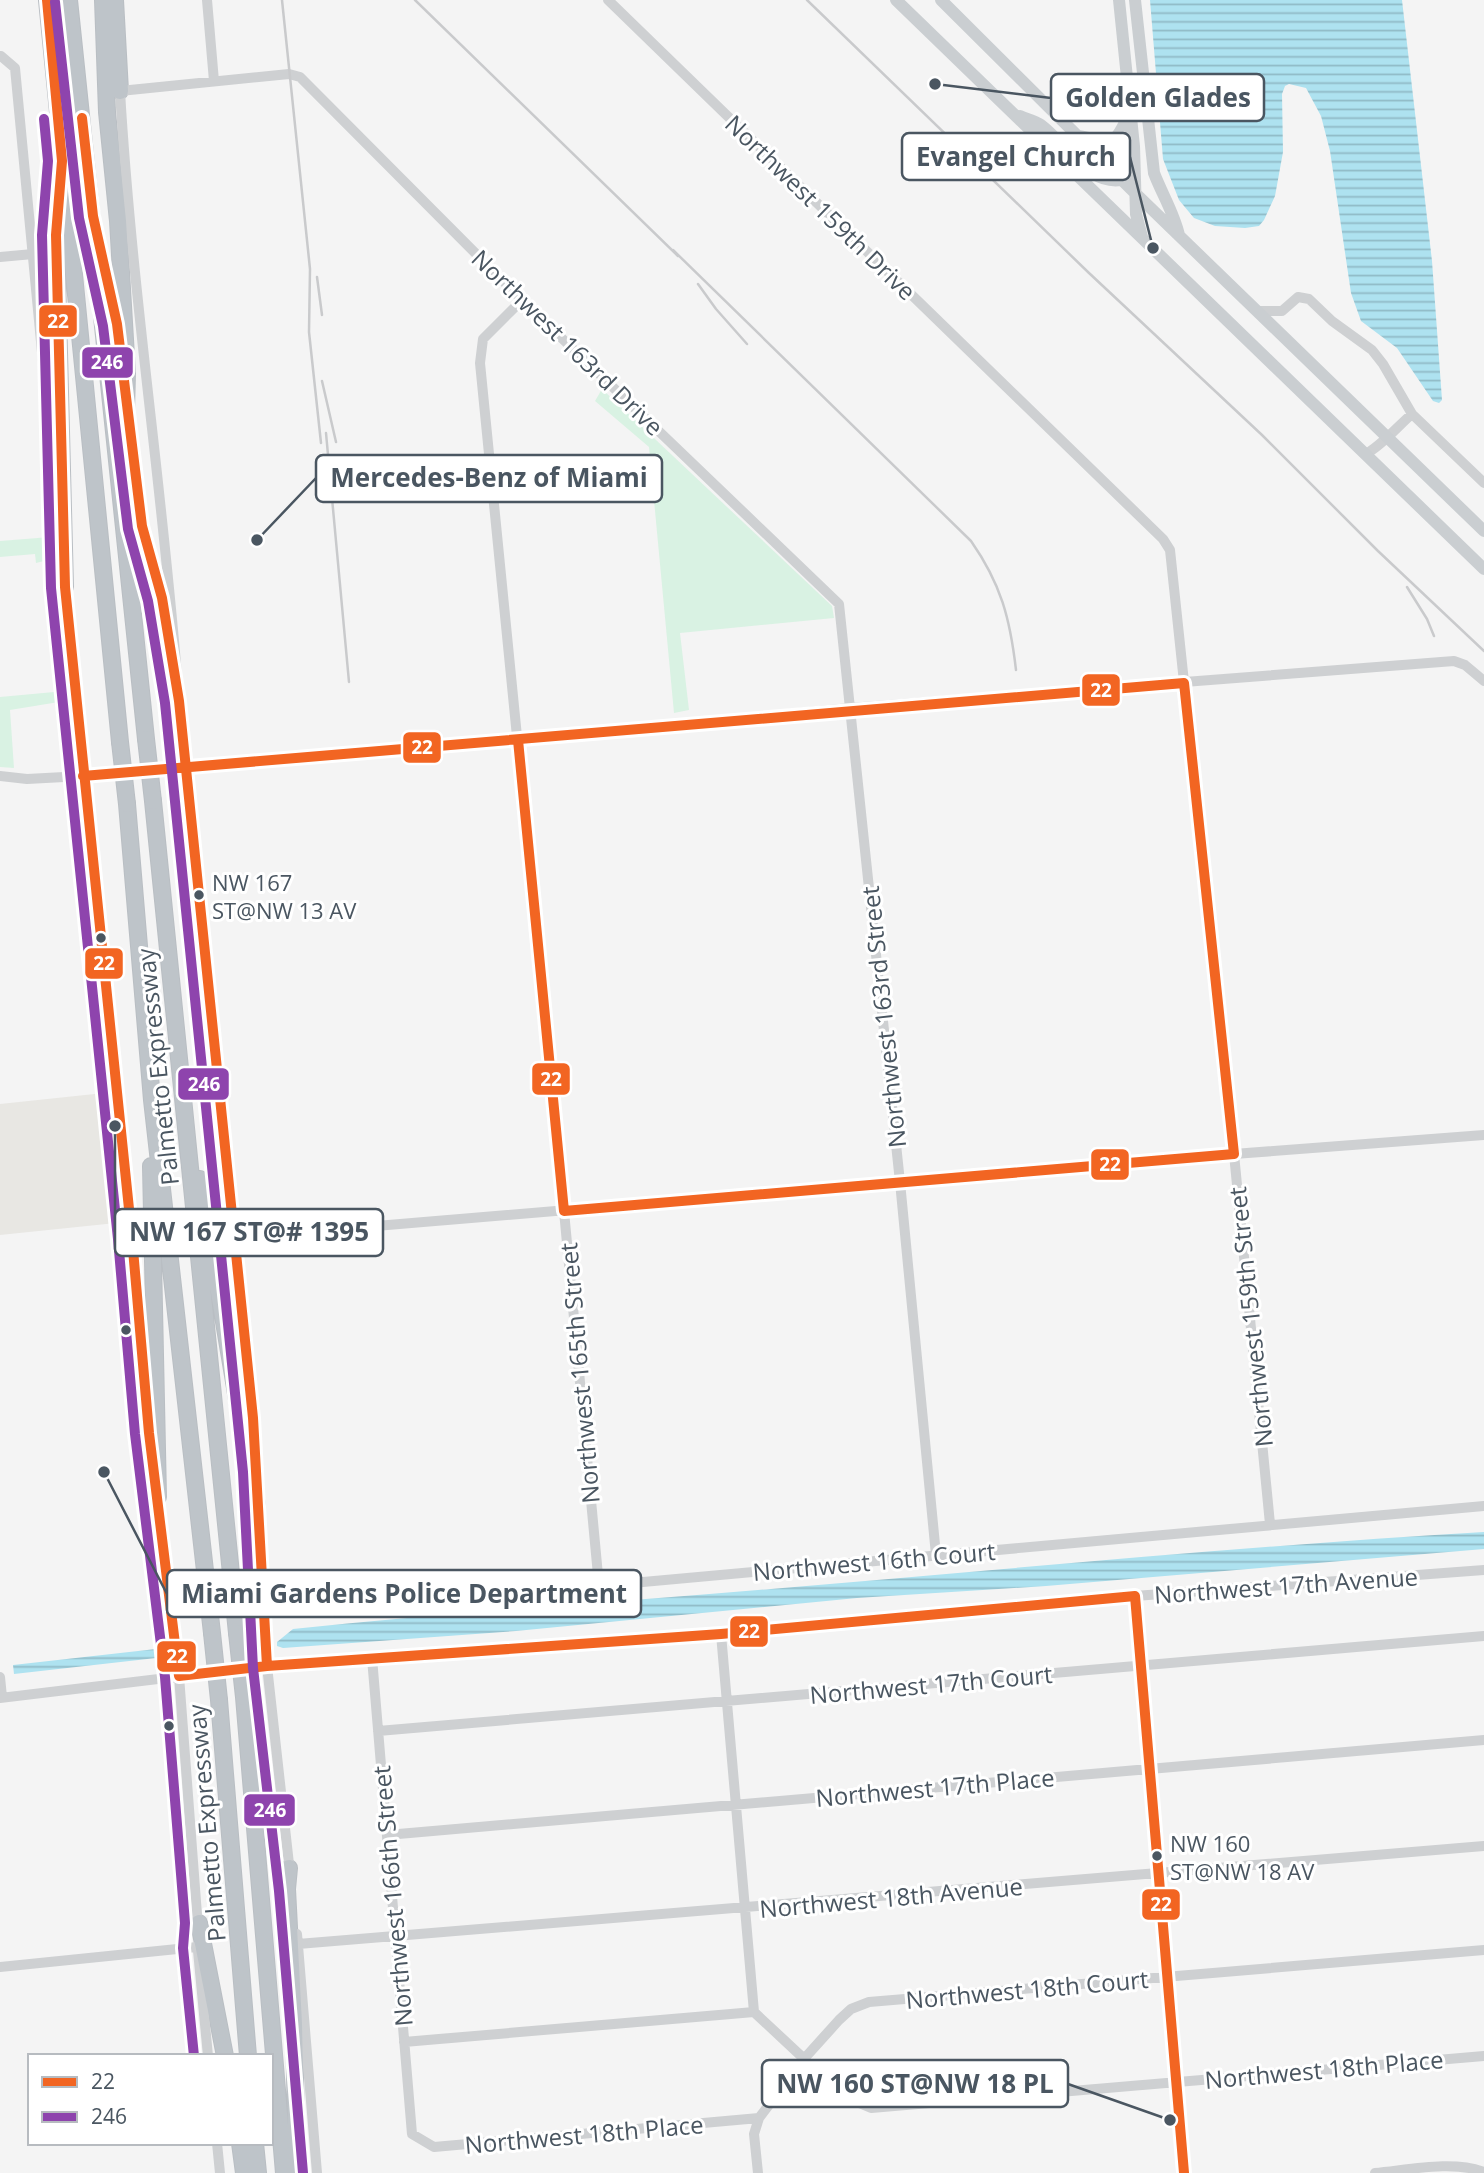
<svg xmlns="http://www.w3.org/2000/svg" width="1484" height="2173" font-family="'Open Sans',sans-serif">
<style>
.commercial{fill:#e8e7e3}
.grass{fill:#d9f2e3}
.water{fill:url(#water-rules)}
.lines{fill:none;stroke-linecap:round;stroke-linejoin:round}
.highway-casing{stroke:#b9bec3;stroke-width:18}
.minor{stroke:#ced0d2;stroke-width:10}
.major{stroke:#caced1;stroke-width:12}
.highway{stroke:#bec4c9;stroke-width:16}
.rail{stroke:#c9cacc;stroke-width:2.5}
.highway-bridge-casing{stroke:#b9bec3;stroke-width:18;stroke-linecap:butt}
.highway-bridge{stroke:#bec4c9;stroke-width:16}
.bus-1-casing{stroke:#fff;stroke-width:16}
.bus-2-casing{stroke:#fff;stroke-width:16}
.bus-1{stroke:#f26522;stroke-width:10}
.bus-2{stroke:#8e44ad;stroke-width:10}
.bus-dot{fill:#4a5661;stroke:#fff;stroke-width:2.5}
.labels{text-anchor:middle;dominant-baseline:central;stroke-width:6;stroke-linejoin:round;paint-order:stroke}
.bus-label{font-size:22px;fill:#4a5661;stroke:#fff;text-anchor:start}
.street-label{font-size:24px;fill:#4a5661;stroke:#fff}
.leader{fill:none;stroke:#4a5661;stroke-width:2.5}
.callout-dot{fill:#4a5661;stroke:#fff;stroke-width:2.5}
.callout{fill:#fff;stroke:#4a5661;stroke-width:2.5}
.callout-label{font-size:26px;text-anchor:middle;font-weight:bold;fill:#4a5661}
.line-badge{stroke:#fff;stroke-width:2.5}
.badge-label{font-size:19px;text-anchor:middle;font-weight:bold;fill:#fff}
</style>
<defs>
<pattern id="water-rules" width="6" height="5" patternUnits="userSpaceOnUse" patternTransform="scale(1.75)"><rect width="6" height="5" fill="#aee2f0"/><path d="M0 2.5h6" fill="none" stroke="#90bac6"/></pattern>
</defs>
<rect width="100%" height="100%" fill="#f4f4f4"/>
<path class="commercial" d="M104 1093 116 1223 0 1235V1104Z"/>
<path class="grass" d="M602 389 832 606 834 618 680 633 689 710 674 713 649 447 595 401Z
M50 537 66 680 54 681 44 561 36 563 35 554 0 557V541Z
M65 691V701L10 710 14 768 0 767V697Z"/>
<path class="water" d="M1150 0H1402L1432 261 1442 400 1439 403 1433 401 1397 348 1361 321 1351 293 1330 151 1321 116 1306 88 1289 84 1285 86 1282 94 1283 152 1275 196 1264 220 1259 226 1245 228 1215 226 1194 218 1179 200 1163 159Z
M1484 1532V1549L1046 1586 857 1598 516 1631 283 1648 277 1646V1642L293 1629C452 1612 612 1603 771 1589 1009 1569 1246 1546 1484 1532Z
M156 1649 166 1652 165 1657 14 1674 13 1665Z"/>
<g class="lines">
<defs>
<path id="highway" d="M47 0 120 742
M69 0 146 739
M103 0 107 112 118 221 127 373 125 449
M115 0 120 91
M59 205 56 235 65 587
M153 801 237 1633
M127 804 152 1100 212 1633
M151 1166 158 1497
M200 1179 249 1471 257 1504
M244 1697 284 2173
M219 1700 248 2056
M289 1868 287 1889 294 2024 297 2173
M199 1923 225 2056
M240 2143 244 2173
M255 2143 258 2173"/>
</defs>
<use href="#highway" class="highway-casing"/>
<path class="minor" d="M207 0 214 81
M608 0 1163 539 1170 550 1234 1154 1270 1524
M1 56 15 68 55 489
M0 257 33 254
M522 300 483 339 480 363 564 1211 599 1586
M1257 311H1282L1298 297 1309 299 1332 321 1372 350 1383 364 1412 414 1484 483
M1365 454C1378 449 1399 425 1412 414
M64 582 150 1444
M0 776 27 779 83 776 518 740 850 708 1454 661 1465 665 1484 681
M233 1238 1234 1154 1484 1135
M157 1491 179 1676 198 1928
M1135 1596 1184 2173
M264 1609 599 1586 1484 1506
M721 1634 754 2012 845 2097 871 2108 1484 2056
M372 1658 412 2134 434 2147 759 2118
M0 1677 2 1697
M0 1698 267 1666 721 1634 1135 1596 1484 1570
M378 1731 1484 1636
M387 1835 1484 1740
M290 1873 267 1666 253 1418 179 701C164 497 132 295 120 91L289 74 300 77 522 300 839 604 900 1182 936 1555
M297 1934 317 2173
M298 1944 1484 1846
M198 1951 208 2056
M0 1967 197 1947
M404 2042 754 2012
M217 2143 220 2173
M758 2173 754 2134 759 2118 803 2060 839 2020 851 2009 869 2002 1484 1950
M1375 2173C1408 2170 1453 2160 1484 2172"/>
<path class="major" d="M896 0 1484 569
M941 0 1134 192 1484 531
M1119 0 1134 146 1136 214 1142 237
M1135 0 1154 173C1162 194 1174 213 1179 235
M1020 116C1027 119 1035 121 1041 125 1067 144 1089 189 1126 179
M1078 136C1115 143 1114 147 1130 112"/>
<use href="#highway" class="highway"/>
<path class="rail" d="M282 0 310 269 309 332 321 443
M415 0 678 256
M807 0 1089 273 1262 435 1378 551 1484 651
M673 250 971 541C1001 584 1010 618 1016 670
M317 277 322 315
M698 284 716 309 747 344
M322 381 336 442
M326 433 349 682
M1407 587 1427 619 1434 636"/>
<defs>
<path id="highway-bridge" d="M146 739 153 801
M120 742 127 804
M212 1633 219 1700
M237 1633 244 1697"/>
</defs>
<use href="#highway-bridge" class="highway-bridge-casing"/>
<use href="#highway-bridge" class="highway-bridge"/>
<defs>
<path id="bus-1" d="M47 0 62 161 56 235 65 587 132 1238 149 1433 179 1676 267 1666 721 1634 1135 1596 1184 2173
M82 118 93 216 117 324 142 526 162 598 179 701 253 1418 267 1666
M83 776 1184 683 1234 1154 564 1211 518 740"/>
<path id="bus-2" d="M55 2 79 218 103 326 128 529 148 601 165 703 243 1472 253 1668 279 1891 303 2173
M44 119 48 161 42 235 51 588 118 1239 135 1434 165 1677 185 1923 183 1948 194 2056"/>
</defs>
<use href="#bus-1" class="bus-1-casing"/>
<use href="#bus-2" class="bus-2-casing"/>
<use href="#bus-1" class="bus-1"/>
<use href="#bus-2" class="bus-2"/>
</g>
<g class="bus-dot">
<circle cx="199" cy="895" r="6"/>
<circle cx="101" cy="938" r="6"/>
<circle cx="126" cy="1330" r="6"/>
<circle cx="169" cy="1726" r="6"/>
<circle cx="1157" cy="1856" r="6"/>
</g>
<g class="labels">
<g class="bus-label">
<text x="212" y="882">NW 167<tspan x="212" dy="28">ST@NW 13 AV</tspan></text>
<text x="1170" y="1843">NW 160<tspan x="1170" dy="28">ST@NW 18 AV</tspan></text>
</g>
<g class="street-label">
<text transform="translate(821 207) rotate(44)">Northwest 159th Drive</text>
<text transform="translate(568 342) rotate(44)">Northwest 163rd Drive</text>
<text transform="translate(883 1017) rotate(-96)">Northwest 163rd Street</text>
<text transform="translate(157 1067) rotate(-96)">Palmetto Expressway</text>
<text transform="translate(1250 1317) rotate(-96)">Northwest 159th Street</text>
<text transform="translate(579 1373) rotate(-95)">Northwest 165th Street</text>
<text transform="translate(874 1561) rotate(-5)">Northwest 16th Court</text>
<text transform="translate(1286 1585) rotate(-4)">Northwest 17th Avenue</text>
<text transform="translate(931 1684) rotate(-5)">Northwest 17th Court</text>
<text transform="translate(935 1787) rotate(-5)">Northwest 17th Place</text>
<text transform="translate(206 1823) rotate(-95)">Palmetto Expressway</text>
<text transform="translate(392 1896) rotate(-95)">Northwest 166th Street</text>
<text transform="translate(891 1897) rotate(-5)">Northwest 18th Avenue</text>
<text transform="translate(1027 1989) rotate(-5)">Northwest 18th Court</text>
<text transform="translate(1324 2069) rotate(-5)">Northwest 18th Place</text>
<text transform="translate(584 2134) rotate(-5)">Northwest 18th Place</text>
</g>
</g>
<path class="leader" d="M935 84L1051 98M1153 248L1130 157M257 540L316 478M115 1126L115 1232M104 1472L167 1594M1170 2120L1068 2084"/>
<g class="callout-dot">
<circle cx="935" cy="84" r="7"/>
<circle cx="1153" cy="248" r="7"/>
<circle cx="257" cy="540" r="7"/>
<circle cx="115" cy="1126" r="7"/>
<circle cx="104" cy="1472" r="7"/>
<circle cx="1170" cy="2120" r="7"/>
</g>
<g class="callout">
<rect x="1051" y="74" width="213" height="47" rx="7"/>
<rect x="902" y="133" width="228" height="47" rx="7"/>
<rect x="316" y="455" width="346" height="47" rx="7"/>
<rect x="115" y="1209" width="268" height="47" rx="7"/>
<rect x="167" y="1570" width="474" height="47" rx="7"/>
<rect x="762" y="2060" width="306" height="47" rx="7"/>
</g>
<g class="callout-label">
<text x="1158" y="107">Golden Glades</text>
<text x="1016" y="166">Evangel Church</text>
<text x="489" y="487">Mercedes-Benz of Miami</text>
<text x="249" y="1241">NW 167 ST@# 1395</text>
<text x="404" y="1603">Miami Gardens Police Department</text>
<text x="915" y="2093">NW 160 ST@NW 18 PL</text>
</g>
<g class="line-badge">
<rect x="38" y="304" width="40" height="34" rx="7" fill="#f26522"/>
<rect x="81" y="346" width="53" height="33" rx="7" fill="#8e44ad"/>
<rect x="1081" y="673" width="40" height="34" rx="7" fill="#f26522"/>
<rect x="402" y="731" width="40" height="33" rx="7" fill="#f26522"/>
<rect x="84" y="947" width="40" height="33" rx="7" fill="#f26522"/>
<rect x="531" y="1062" width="40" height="34" rx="7" fill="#f26522"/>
<rect x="177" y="1067" width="53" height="34" rx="7" fill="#8e44ad"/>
<rect x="1090" y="1148" width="40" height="33" rx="7" fill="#f26522"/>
<rect x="729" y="1615" width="40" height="33" rx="7" fill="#f26522"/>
<rect x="156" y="1640" width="41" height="33" rx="7" fill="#f26522"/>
<rect x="243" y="1793" width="53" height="34" rx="7" fill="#8e44ad"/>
<rect x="1141" y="1888" width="40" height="33" rx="7" fill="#f26522"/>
</g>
<g class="badge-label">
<text x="58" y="328">22</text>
<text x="107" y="369">246</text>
<text x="1101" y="697">22</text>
<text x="422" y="754">22</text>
<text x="104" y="970">22</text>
<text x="551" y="1086">22</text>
<text x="204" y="1091">246</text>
<text x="1110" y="1171">22</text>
<text x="749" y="1638">22</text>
<text x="177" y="1663">22</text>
<text x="270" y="1817">246</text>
<text x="1161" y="1911">22</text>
</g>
<rect x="28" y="2054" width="245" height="91" fill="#ffffff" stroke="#b7bbc0" stroke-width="2"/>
<rect x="42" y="2077" width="35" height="10" fill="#f26522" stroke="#b7bbc0" stroke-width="2"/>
<text x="91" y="2089" font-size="21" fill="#4a5661">22</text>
<rect x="42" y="2112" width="35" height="10" fill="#8e44ad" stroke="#b7bbc0" stroke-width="2"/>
<text x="91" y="2124" font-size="21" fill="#4a5661">246</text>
</svg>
